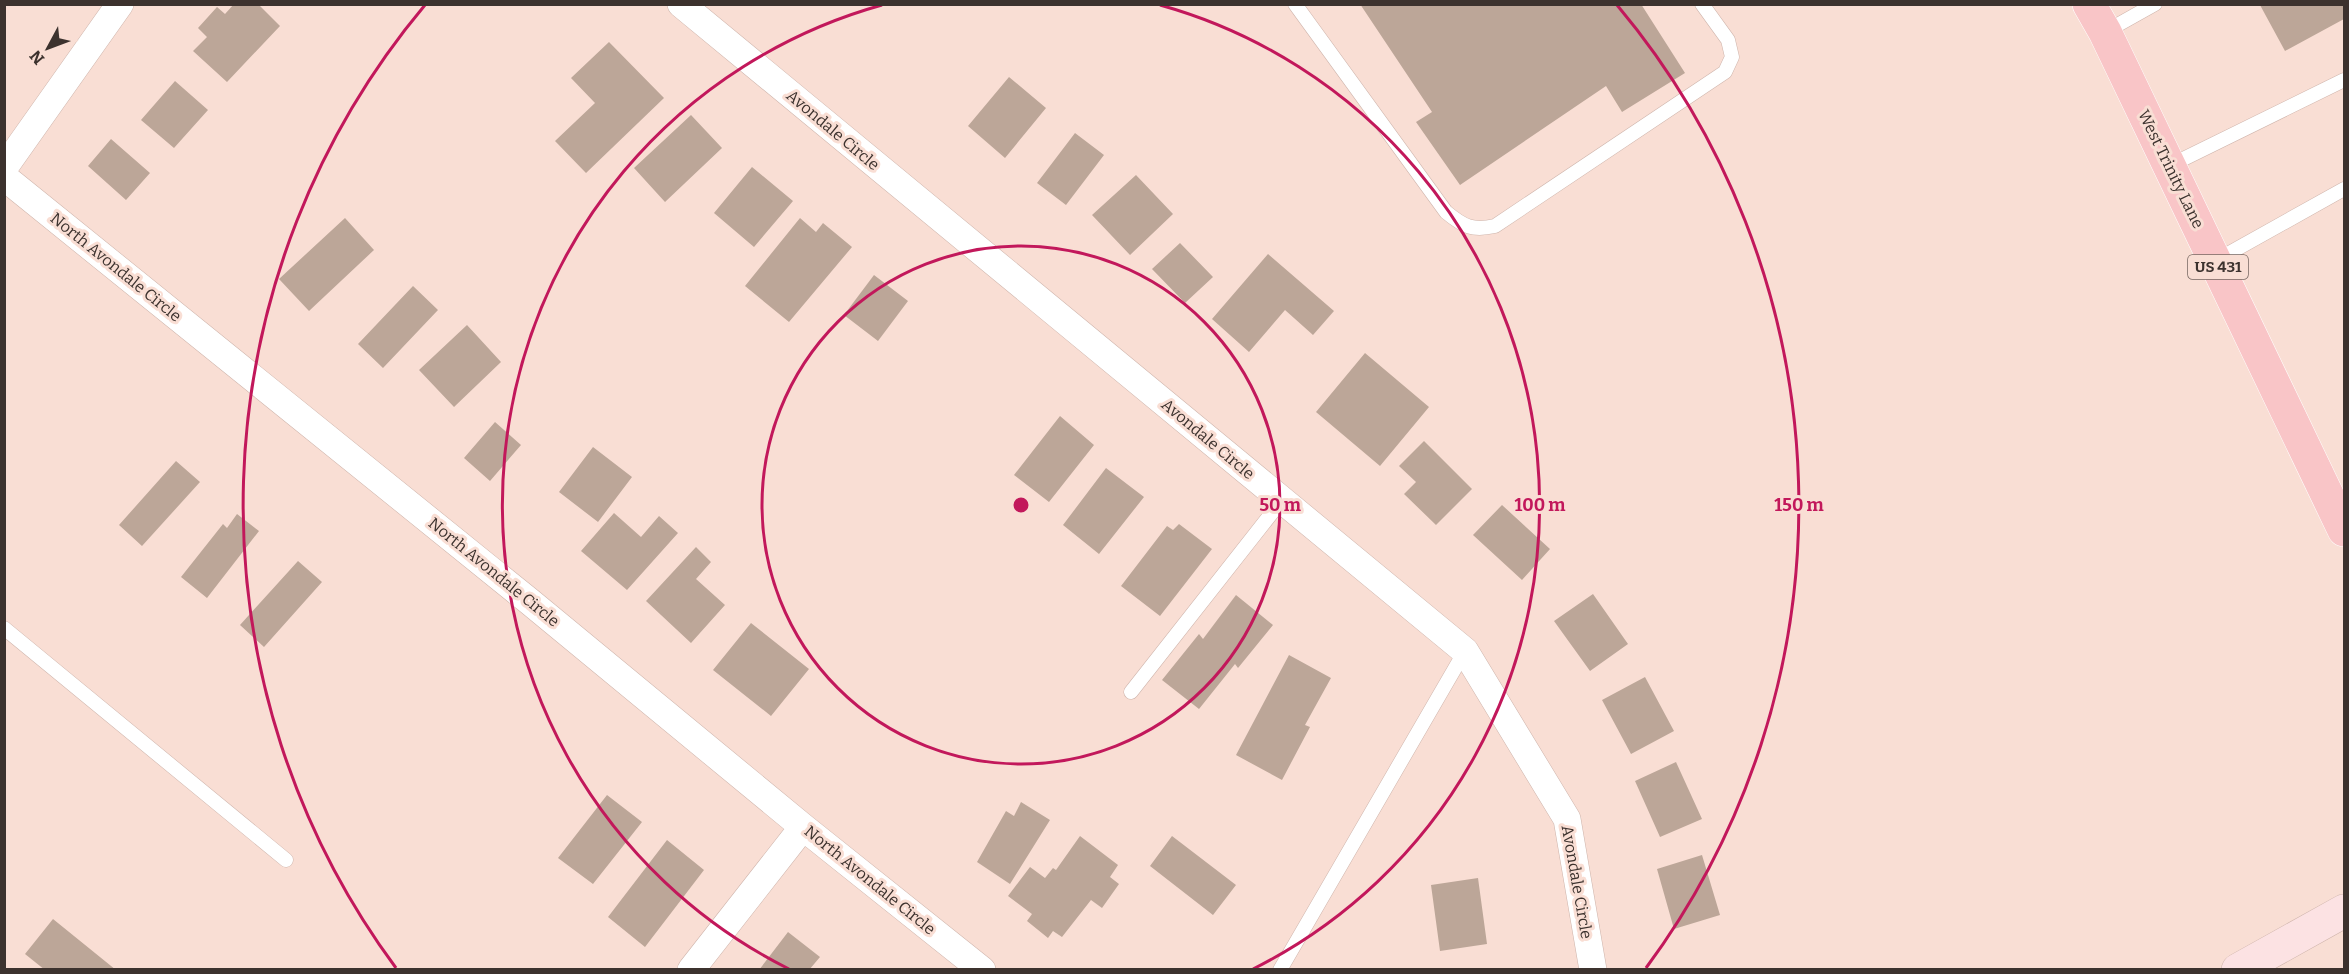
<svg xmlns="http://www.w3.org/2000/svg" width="2349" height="974" font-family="Bitter,serif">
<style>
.building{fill:#bca698}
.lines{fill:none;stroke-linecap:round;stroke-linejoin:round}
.lane-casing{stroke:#cfb5ac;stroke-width:15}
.street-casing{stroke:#cfb5ac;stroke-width:28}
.secondary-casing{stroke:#cfb5ac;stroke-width:34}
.primary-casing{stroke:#fff;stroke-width:34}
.lane{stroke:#fff;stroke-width:14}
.street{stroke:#fff;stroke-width:27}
.secondary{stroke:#fce2e3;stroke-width:33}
.primary{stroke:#f9c5c7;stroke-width:33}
.ring{fill:none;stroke:#c2185b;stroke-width:3}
.labels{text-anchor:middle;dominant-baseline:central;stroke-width:6;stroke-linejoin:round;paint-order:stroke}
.shield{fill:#f9ded4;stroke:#756660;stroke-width:1.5}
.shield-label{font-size:15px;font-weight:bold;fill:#3c322e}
.street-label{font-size:16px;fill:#3c322e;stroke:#f9ded4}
.centre{fill:#c2185b;stroke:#f9ded4;stroke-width:3}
.ring-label{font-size:18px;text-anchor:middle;font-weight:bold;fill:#c2185b;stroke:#f9ded4;stroke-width:6;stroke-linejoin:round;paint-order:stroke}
</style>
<rect width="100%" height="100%" fill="#f9ded4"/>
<path class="building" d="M234 4H258L280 26 227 82 193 51 207 37 198 28 217 7 225 14Z
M1360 4H1641L1685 73 1622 112 1606 86 1460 185 1416 122 1432 112Z
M2260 5H2344V19L2285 51Z
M609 42 664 98 586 173 555 141 595 103 571 78Z
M1009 77 1046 108 1005 158 968 126Z
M175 81 208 110 174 148 141 120Z
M691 115 722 148 665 202 634 168Z
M1075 133 1104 155 1066 205 1037 183Z
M111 139 150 173 126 200 88 166Z
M752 167 793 201 754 247 714 213Z
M1136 175 1173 214 1130 255 1092 215Z
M345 218 374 250 309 311 279 279Z
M800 218 816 232 823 223 852 247 789 322 745 286Z
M1180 243 1213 277 1185 303 1152 269Z
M1268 254 1334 311 1313 335 1285 310 1249 352 1212 319Z
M874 275 908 301 878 341 844 315Z
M413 286 438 310 383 368 358 344Z
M467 325 501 362 454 407 419 370Z
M1365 353 1429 407 1380 466 1316 412Z
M1060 416 1094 445 1049 502 1014 475Z
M495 422 521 445 490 481 464 458Z
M1424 441 1472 489 1436 525 1404 494 1416 482 1399 466Z
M593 447 632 477 598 522 559 492Z
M176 461 200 482 142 546 119 525Z
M1106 468 1144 497 1099 554 1063 525Z
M1502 505 1550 549 1522 580 1473 535Z
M614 513 641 537 659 516 678 533 627 590 581 551Z
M237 514 259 531 207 598 181 577 223 524 227 528Z
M1179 524 1212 549 1160 616 1121 586 1167 526 1173 530Z
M696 547 711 562 696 579 725 605 691 643 646 601Z
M298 561 322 582 264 647 240 625Z
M1593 594 1628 644 1590 671 1554 621Z
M1236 595 1273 625 1238 668 1235 664 1199 709 1162 680 1199 634 1203 639Z
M751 623 809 669 771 716 713 670Z
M1289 655 1331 678 1305 725 1310 727 1282 780 1236 755Z
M1645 677 1674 731 1631 754 1602 700Z
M1676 762 1702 819 1660 837 1635 781Z
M607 795 642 822 593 884 558 858Z
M1021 802 1050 820 1010 884 977 862 1006 811 1014 816Z
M1080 836 1118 865 1110 877 1119 884 1102 908 1091 900 1062 937 1053 931 1048 938 1027 921 1032 914 1008 896 1030 867 1045 878 1053 868 1056 870Z
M1172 836 1236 885 1213 915 1150 866Z
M667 840 704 870 645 947 608 917Z
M1702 855 1720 915 1674 929 1657 869Z
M1478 878 1487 944 1440 951 1431 885Z
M53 919 116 970H45L25 954Z
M788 932 820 957 809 970H759Z"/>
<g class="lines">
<defs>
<path id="lane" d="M1295 4 1446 212C1464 227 1473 231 1495 226L1725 72 1732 57 1728 40 1702 4
M2105 32 2155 4
M2169 166 2344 80
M2215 261 2344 189
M4 628 286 860
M1131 692 1282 500
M1280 970 1465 651"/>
<path id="street" d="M681 4 1465 651 1567 819 1593 970
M4 168 120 4
M4 177 529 601 803 827 982 970
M691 970 803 827"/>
<path id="secondary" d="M2238 970 2344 911"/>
<path id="primary" d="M2089 4 2105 32 2344 530"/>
</defs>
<use href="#lane" class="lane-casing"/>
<use href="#street" class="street-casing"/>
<use href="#secondary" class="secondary-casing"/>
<use href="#primary" class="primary-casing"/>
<use href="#lane" class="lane"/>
<use href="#street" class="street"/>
<use href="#secondary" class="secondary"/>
<use href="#primary" class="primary"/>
</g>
<g class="ring">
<circle cx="1021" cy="505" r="259"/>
<path d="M789 969A519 519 0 0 1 882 5M1160 5A519 519 0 0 1 1253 969"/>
<path d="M396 968A778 778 0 0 1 425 5M1617 5A778 778 0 0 1 1646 968"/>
</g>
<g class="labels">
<rect class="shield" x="2188" y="255" width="60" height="24" rx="4.5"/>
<g class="shield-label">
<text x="2218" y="267">US 431</text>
</g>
<g class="street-label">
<text transform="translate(833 130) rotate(40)">Avondale Circle</text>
<text transform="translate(2171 169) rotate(64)">West Trinity Lane</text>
<text transform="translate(116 267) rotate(39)">North Avondale Circle</text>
<text transform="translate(1208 439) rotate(40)">Avondale Circle</text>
<text transform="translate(494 572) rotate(39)">North Avondale Circle</text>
<text transform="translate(870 880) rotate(39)">North Avondale Circle</text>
<text transform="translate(1577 882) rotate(80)">Avondale Circle</text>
</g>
</g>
<circle cx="1021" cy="505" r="9" class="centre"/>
<g class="ring-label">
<text x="1280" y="511">50 m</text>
<text x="1540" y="511">100 m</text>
<text x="1799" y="511">150 m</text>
</g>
<rect width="2349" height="974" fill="none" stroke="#3c322e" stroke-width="12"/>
<g transform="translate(48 48) rotate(229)" stroke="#f9ded4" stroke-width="4.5" paint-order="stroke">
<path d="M0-4.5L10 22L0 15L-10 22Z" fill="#3c322e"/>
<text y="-9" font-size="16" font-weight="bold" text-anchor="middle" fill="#3c322e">N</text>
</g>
</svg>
